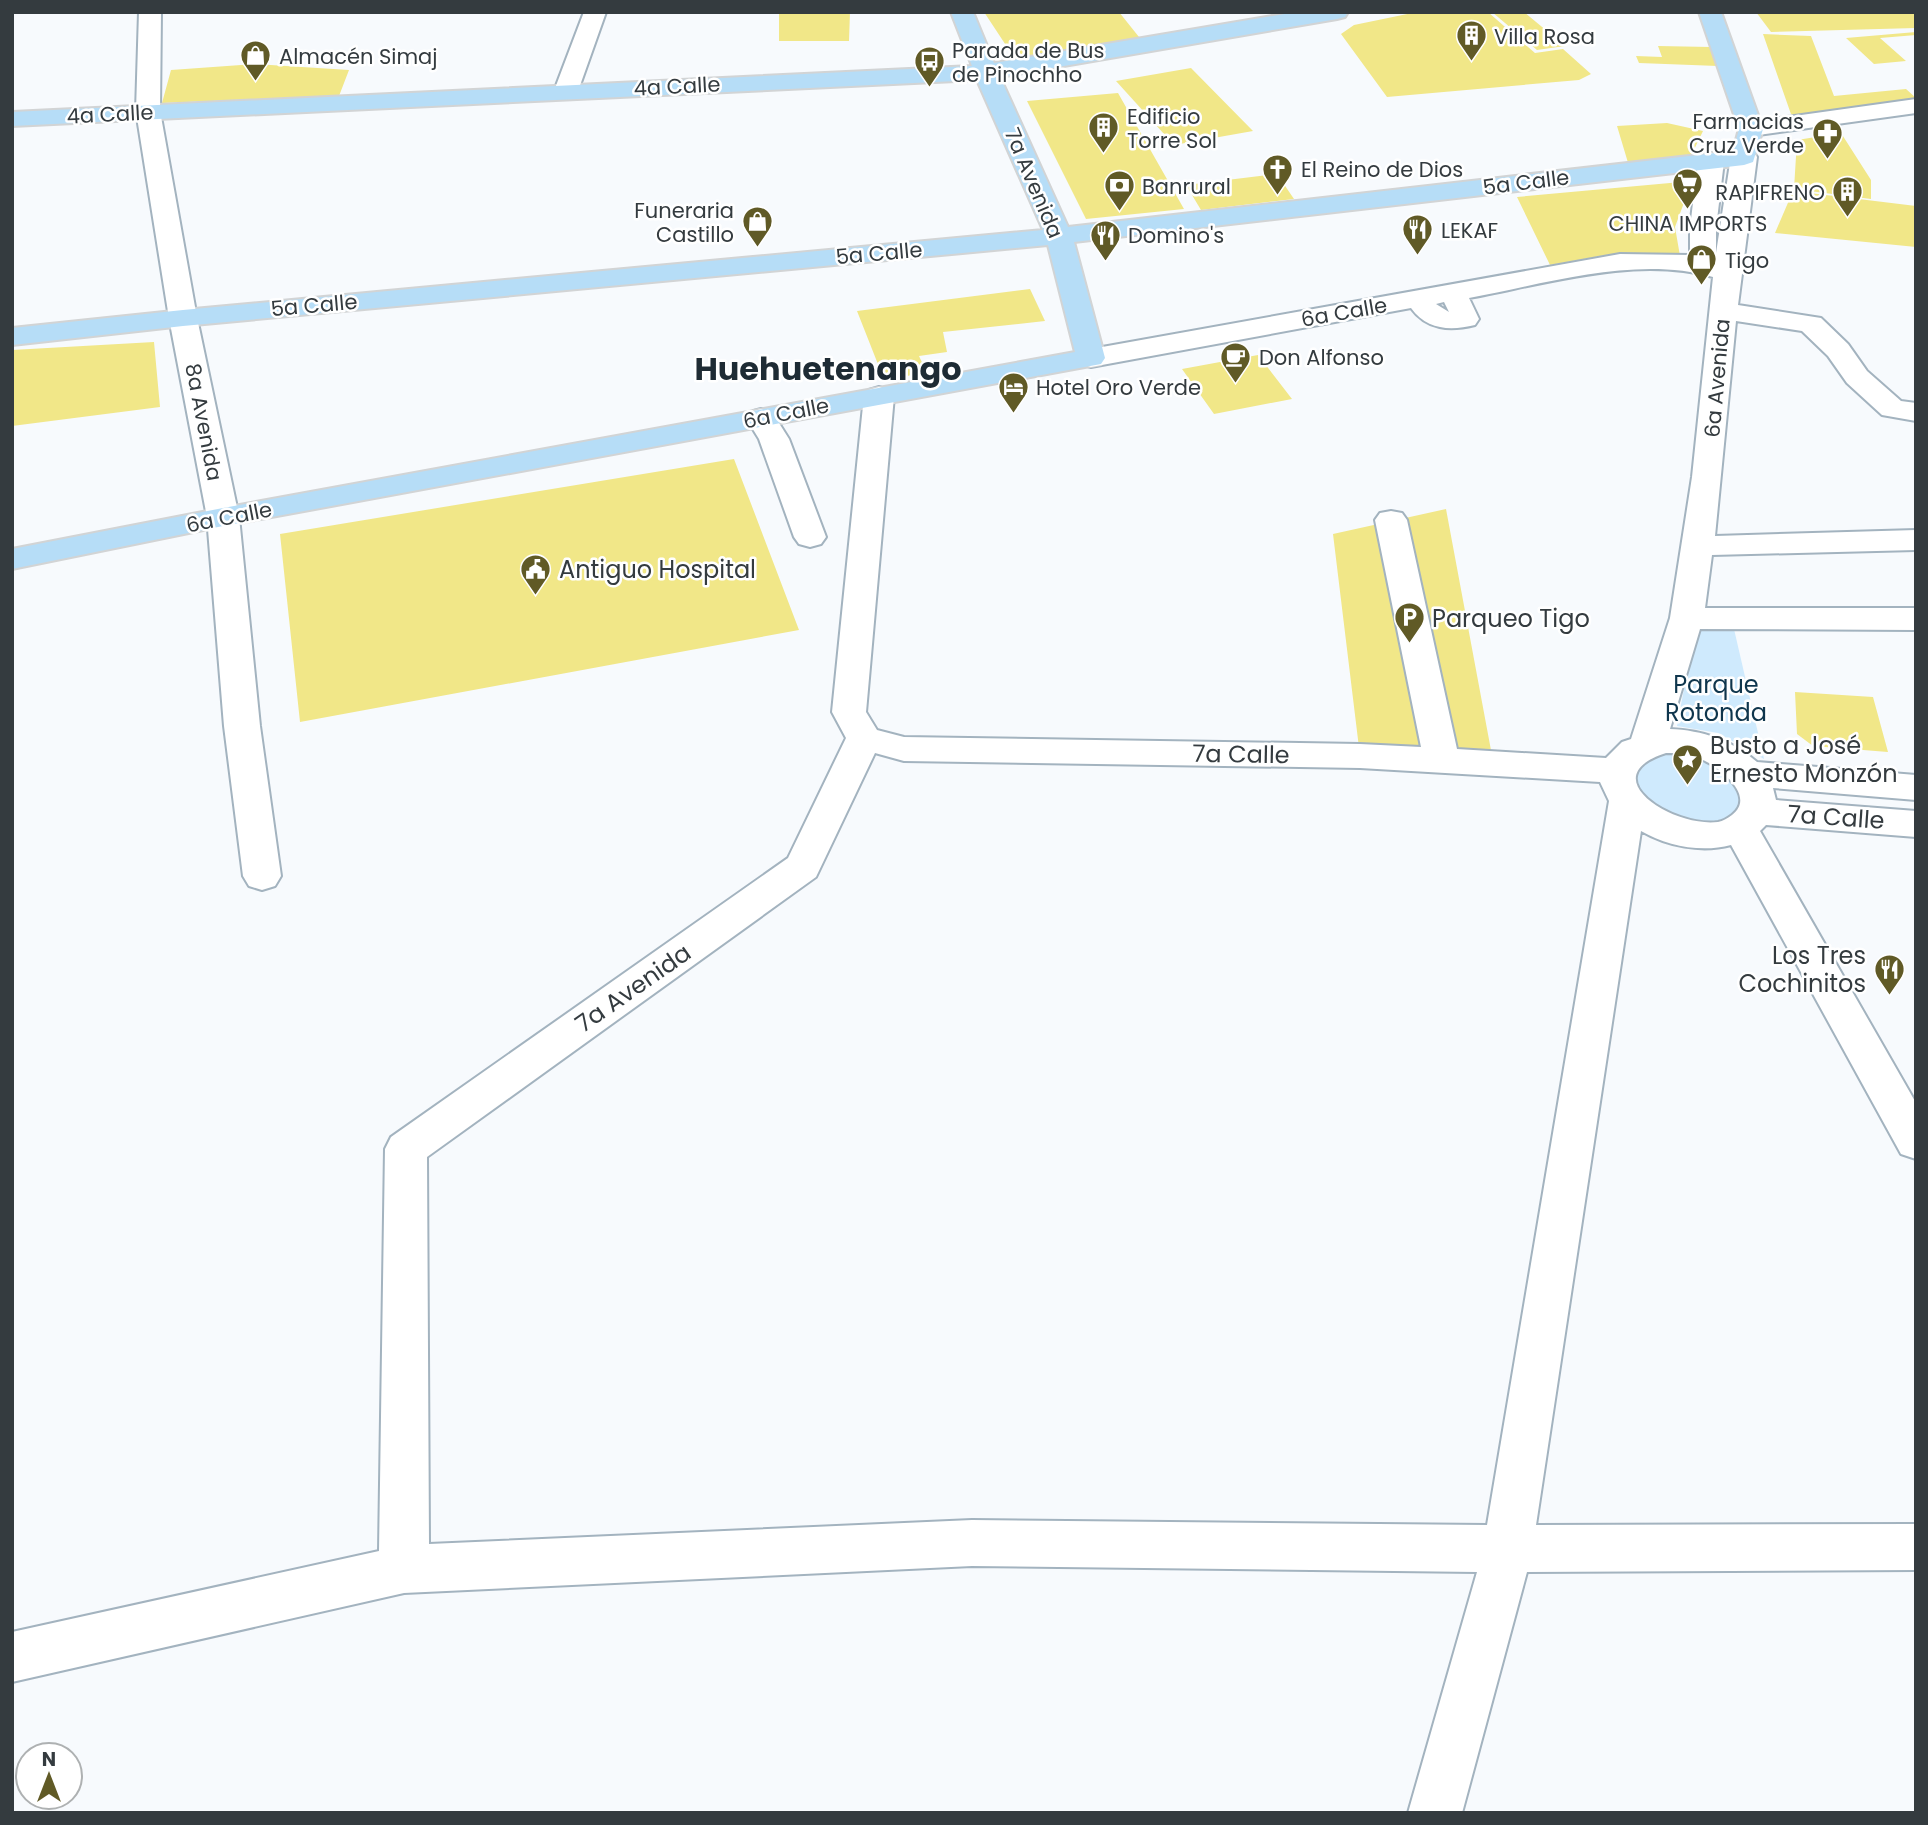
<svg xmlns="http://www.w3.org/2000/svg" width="1928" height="1825" font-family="Poppins,sans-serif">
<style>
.green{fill:#cfeafd}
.building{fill:#f1e788}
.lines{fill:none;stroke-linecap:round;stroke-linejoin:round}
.minor-casing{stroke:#a3b3bf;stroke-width:4}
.major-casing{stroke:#d2d4d5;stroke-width:4}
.minor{fill:#fff;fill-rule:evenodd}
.major{fill:#b6ddf7;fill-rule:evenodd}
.labels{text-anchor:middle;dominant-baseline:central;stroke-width:5;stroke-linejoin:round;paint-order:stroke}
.far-poi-label{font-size:21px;fill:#343b3f;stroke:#fff;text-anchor:start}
.far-street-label{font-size:21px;fill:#343b3f;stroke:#fff}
.poi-label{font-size:24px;fill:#343b3f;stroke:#fff;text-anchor:start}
.park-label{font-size:24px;fill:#0f364d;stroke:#fff}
.street-label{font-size:24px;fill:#343b3f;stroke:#fff}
.far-town-label{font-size:32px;font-weight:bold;fill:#1e2b34;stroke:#fff}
</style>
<rect width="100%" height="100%" fill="#f7fafd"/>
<path class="green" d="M1734 629 1764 759 1718 733 1677 726 1695 630Z
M1717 752 1754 815 1675 832 1618 771 1631 753Z"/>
<path class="building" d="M779 12H850L849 41H779Z
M984 12H1119L1143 42 1015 59Z
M1417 12H1488L1535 53 1563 49 1591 74 1579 80 1387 97 1341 34 1354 25Z
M1492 12H1524L1565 46 1537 50Z
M1756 12H1916V28L1771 32Z
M1916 32V35L1880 38 1906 61 1874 64 1846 38Z
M1763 34 1811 36 1834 96 1906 89 1916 98V105L1792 117Z
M1658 46 1711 47 1718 66 1639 63 1636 56 1662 57Z
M255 64 349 70 339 96 162 103 171 70Z
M1191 68 1253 131 1174 145 1116 81Z
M1118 93 1184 209 1086 219 1027 101Z
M1667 123 1703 131 1689 160 1629 166 1617 126Z
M1841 133 1871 180V199L1794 189 1797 140Z
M1277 174 1294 199 1201 210 1186 185Z
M1692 181 1675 227 1680 256 1612 254 1550 265 1517 197Z
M1793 191 1916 206V247L1775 233Z
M1030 289 1045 321 943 332 947 352 919 356 926 371 885 382 857 311Z
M154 342 160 407 12 426V350Z
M1258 355 1292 399 1214 414 1182 369Z
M734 459 799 630 300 722 280 534Z
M1446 509 1493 761 1360 756 1333 534Z
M1795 692 1873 697 1888 752 1813 746 1797 734Z"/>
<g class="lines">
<defs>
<path id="minor" d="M139 12H161L160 111 197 318 239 517 260 726 281 876 275 886 262 890 249 886 243 876 224 726 207 517 169 318 136 111Z
M584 12H606L578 91 574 96 566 98 558 96 554 91Z
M1916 99V113L1751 136 1742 134 1739 129 1742 124 1751 122Z
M1744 149 1753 152 1757 157 1738 305 1821 318 1848 344 1867 371 1901 401 1916 403V421L1882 415 1847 383 1828 356 1802 331 1736 321 1715 536 1916 530V550L1712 555 1705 608H1916V630L1700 629 1670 729C1702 730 1733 741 1757 762L1916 775V800L1773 788 1776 800 1916 811V837L1766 825 1760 831 1916 1103V1159L1901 1154 1731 845C1701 853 1667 846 1641 831L1536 1525 1916 1524V1570L1527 1572 1462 1813H1408L1477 1572 972 1566 404 1593 12 1682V1632L379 1551 385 1149 391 1137 788 858 846 738 832 712 864 396 869 390 879 387 889 390 894 396 866 712 877 730 904 737 1360 744 1421 747 1375 520 1380 513 1391 511 1402 513 1407 520 1457 749 1606 758 1622 742 1631 739 1670 618 1692 477 1713 277C1636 255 1545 284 1469 298L1479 319 1475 325C1450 331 1427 330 1411 308L1091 367 1081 364 1077 358 1081 352 1091 349 1620 254 1690 255V228L1698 161 1702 156 1711 153 1720 156 1724 161 1716 228V253L1731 157 1735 152ZM1444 302 1449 312 1436 304ZM875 753 904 761 1360 768 1600 782 1609 801 1487 1525 972 1520 429 1544 427 1157 816 877ZM1666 753C1679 753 1691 754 1703 760 1719 767 1757 796 1732 815 1728 818 1723 821 1718 822 1674 828 1591 777 1666 753Z
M761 409 772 412 789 439 826 537 821 544 810 547 799 544 794 537 759 439 746 418 750 412Z"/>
<path id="major" d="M951 12H973L994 63 1296 12H1348L1345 17 1337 19 1000 77 1068 227 1733 151 1739 129 1699 12H1721L1763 129 1753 162 1744 165 1074 242 1105 358 1101 364 223 526 12 569V549L223 508 1075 352 1048 245 183 326 12 345V328L183 310 1043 230 977 80 12 126V112L972 66Z"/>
</defs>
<use href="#minor" class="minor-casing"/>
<use href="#major" class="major-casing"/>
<use href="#minor" class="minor"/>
<use href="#major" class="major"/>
</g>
<defs>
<symbol id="building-pin" viewBox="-11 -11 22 30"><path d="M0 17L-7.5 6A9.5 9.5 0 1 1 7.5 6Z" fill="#605a26" stroke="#fff"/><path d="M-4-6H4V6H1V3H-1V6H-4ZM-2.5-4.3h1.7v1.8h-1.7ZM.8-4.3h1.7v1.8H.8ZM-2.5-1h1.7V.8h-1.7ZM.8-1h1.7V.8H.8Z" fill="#fff"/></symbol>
<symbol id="shop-pin" viewBox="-11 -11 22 30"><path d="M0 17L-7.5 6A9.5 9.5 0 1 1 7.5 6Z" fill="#605a26" stroke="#fff"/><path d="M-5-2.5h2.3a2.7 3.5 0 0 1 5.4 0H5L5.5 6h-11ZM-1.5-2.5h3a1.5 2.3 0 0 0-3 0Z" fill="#fff"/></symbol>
<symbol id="bus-pin" viewBox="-11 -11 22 30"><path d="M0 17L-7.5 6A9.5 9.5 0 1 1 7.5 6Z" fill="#605a26" stroke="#fff"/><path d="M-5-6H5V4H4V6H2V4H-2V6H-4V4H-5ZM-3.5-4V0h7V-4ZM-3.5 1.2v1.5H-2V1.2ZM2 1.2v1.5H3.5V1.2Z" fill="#fff"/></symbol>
<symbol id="pharmacy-pin" viewBox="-11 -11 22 30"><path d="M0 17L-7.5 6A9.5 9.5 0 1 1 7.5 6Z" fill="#605a26" stroke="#fff"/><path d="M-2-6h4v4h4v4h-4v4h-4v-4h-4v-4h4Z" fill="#fff"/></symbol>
<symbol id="church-pin" viewBox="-11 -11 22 30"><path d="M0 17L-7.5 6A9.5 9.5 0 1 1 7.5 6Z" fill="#605a26" stroke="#fff"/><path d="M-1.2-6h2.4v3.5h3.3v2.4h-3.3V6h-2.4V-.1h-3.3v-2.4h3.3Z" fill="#fff"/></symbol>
<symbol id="supermarket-pin" viewBox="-11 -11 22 30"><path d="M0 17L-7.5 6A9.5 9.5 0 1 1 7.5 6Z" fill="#605a26" stroke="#fff"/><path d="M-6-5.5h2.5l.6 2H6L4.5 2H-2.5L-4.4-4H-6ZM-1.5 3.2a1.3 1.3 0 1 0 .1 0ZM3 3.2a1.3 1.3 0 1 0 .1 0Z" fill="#fff"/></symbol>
<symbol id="bank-pin" viewBox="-11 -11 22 30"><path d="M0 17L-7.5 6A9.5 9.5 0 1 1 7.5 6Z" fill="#605a26" stroke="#fff"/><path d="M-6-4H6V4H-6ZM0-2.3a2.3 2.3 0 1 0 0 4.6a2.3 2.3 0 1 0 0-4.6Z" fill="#fff"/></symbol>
<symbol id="restaurant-pin" viewBox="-11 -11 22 30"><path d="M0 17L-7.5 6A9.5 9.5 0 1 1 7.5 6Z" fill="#605a26" stroke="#fff"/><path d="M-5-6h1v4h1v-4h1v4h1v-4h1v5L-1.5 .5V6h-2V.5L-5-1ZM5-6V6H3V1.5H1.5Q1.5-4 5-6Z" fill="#fff"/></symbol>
<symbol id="cafe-pin" viewBox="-11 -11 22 30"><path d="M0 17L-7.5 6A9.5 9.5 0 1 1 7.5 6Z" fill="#605a26" stroke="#fff"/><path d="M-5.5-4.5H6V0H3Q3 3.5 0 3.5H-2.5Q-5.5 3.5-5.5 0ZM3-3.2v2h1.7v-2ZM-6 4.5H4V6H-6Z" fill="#fff"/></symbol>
<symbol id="hotel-pin" viewBox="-11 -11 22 30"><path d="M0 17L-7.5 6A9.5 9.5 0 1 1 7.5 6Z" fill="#605a26" stroke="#fff"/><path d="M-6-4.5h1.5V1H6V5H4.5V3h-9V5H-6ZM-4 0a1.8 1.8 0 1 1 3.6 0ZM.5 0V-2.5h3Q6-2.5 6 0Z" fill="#fff"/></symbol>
<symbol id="civic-pin" viewBox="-11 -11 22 30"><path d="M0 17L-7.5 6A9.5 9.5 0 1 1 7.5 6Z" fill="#605a26" stroke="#fff"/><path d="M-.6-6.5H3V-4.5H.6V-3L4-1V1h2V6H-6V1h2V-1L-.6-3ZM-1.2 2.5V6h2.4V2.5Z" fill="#fff"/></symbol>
<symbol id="parking-pin" viewBox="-11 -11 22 30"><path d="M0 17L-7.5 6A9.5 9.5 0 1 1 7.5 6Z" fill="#605a26" stroke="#fff"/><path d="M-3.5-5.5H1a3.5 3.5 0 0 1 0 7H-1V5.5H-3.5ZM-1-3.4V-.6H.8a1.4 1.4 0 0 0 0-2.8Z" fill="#fff"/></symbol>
<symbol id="sight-pin" viewBox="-11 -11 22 30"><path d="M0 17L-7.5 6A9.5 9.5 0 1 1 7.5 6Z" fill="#605a26" stroke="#fff"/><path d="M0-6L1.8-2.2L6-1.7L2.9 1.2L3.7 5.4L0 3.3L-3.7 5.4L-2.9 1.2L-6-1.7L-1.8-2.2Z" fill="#fff"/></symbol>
</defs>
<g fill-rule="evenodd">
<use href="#building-pin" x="1454" y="18" width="35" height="47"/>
<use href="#shop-pin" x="238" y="38" width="35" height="47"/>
<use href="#bus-pin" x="912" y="44" width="35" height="47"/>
<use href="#building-pin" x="1086" y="110" width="35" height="47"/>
<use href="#pharmacy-pin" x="1810" y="116" width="35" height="47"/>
<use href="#church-pin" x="1260" y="152" width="35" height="47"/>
<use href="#supermarket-pin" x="1670" y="166" width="35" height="47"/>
<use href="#bank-pin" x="1102" y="168" width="35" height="47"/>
<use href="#building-pin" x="1830" y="174" width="35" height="47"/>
<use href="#shop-pin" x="740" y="204" width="35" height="47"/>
<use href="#restaurant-pin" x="1400" y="212" width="35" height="47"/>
<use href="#restaurant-pin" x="1088" y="218" width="35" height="47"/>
<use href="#shop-pin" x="1684" y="242" width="35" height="47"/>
<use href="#cafe-pin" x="1218" y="340" width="35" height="47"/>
<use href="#hotel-pin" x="996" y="370" width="35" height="47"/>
<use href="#civic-pin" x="518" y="552" width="35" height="47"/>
<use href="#parking-pin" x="1392" y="600" width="35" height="47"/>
<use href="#sight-pin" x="1670" y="742" width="35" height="47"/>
<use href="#restaurant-pin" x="1872" y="952" width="35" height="47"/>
</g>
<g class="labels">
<g class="far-poi-label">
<text x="1494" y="36">Villa Rosa</text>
<text x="952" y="50">Parada de Bus<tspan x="952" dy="24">de Pinochho</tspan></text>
<text x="279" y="56">Almacén Simaj</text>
<text x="1127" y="116">Edificio<tspan x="1127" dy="24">Torre Sol</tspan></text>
<text x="1804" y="121" text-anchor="end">Farmacias<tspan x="1804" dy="24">Cruz Verde</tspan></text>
<text x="1301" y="169">El Reino de Dios</text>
<text x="1142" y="186">Banrural</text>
<text x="1825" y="192" text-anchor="end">RAPIFRENO</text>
<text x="734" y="210" text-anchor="end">Funeraria<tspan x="734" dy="24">Castillo</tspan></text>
<text x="1688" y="223" text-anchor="middle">CHINA IMPORTS</text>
<text x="1441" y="230">LEKAF</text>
<text x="1128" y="235">Domino's</text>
<text x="1725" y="260">Tigo</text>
<text x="1259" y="357">Don Alfonso</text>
<text x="1036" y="387">Hotel Oro Verde</text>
</g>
<g class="far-street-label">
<text transform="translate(677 86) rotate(-3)">4a Calle</text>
<text transform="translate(110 114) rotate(-3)">4a Calle</text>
<text transform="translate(1526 182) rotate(-7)">5a Calle</text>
<text transform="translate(1034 183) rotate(67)">7a Avenida</text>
<text transform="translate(879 253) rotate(-5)">5a Calle</text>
<text transform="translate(314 305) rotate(-5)">5a Calle</text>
<text transform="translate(1344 312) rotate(-10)">6a Calle</text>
<text transform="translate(1717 378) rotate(-85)">6a Avenida</text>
<text transform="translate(786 413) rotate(-11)">6a Calle</text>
<text transform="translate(204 422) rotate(79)">8a Avenida</text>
<text transform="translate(229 517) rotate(-11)">6a Calle</text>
</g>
<g class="poi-label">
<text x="559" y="569">Antiguo Hospital</text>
<text x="1432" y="618">Parqueo Tigo</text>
<text x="1710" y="745">Busto a José<tspan x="1710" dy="28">Ernesto Monzón</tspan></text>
<text x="1866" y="955" text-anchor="end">Los Tres<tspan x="1866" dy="28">Cochinitos</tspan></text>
</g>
<g class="park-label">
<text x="1716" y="684">Parque<tspan x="1716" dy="28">Rotonda</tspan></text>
</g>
<g class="street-label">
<text transform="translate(1241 754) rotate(1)">7a Calle</text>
<text transform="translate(1836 817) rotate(4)">7a Calle</text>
<text transform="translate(633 988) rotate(-35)">7a Avenida</text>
</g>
<g class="far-town-label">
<text x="828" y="368">Huehuetenango</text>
</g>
</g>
<rect width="1928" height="1825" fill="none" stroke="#343b3f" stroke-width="28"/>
<g transform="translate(49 1776)"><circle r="33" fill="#ffffff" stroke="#aeb1b2" stroke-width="2"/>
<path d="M0-5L12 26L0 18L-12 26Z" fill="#605a26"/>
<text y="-10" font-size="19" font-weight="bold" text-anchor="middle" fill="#343b3f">N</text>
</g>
</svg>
